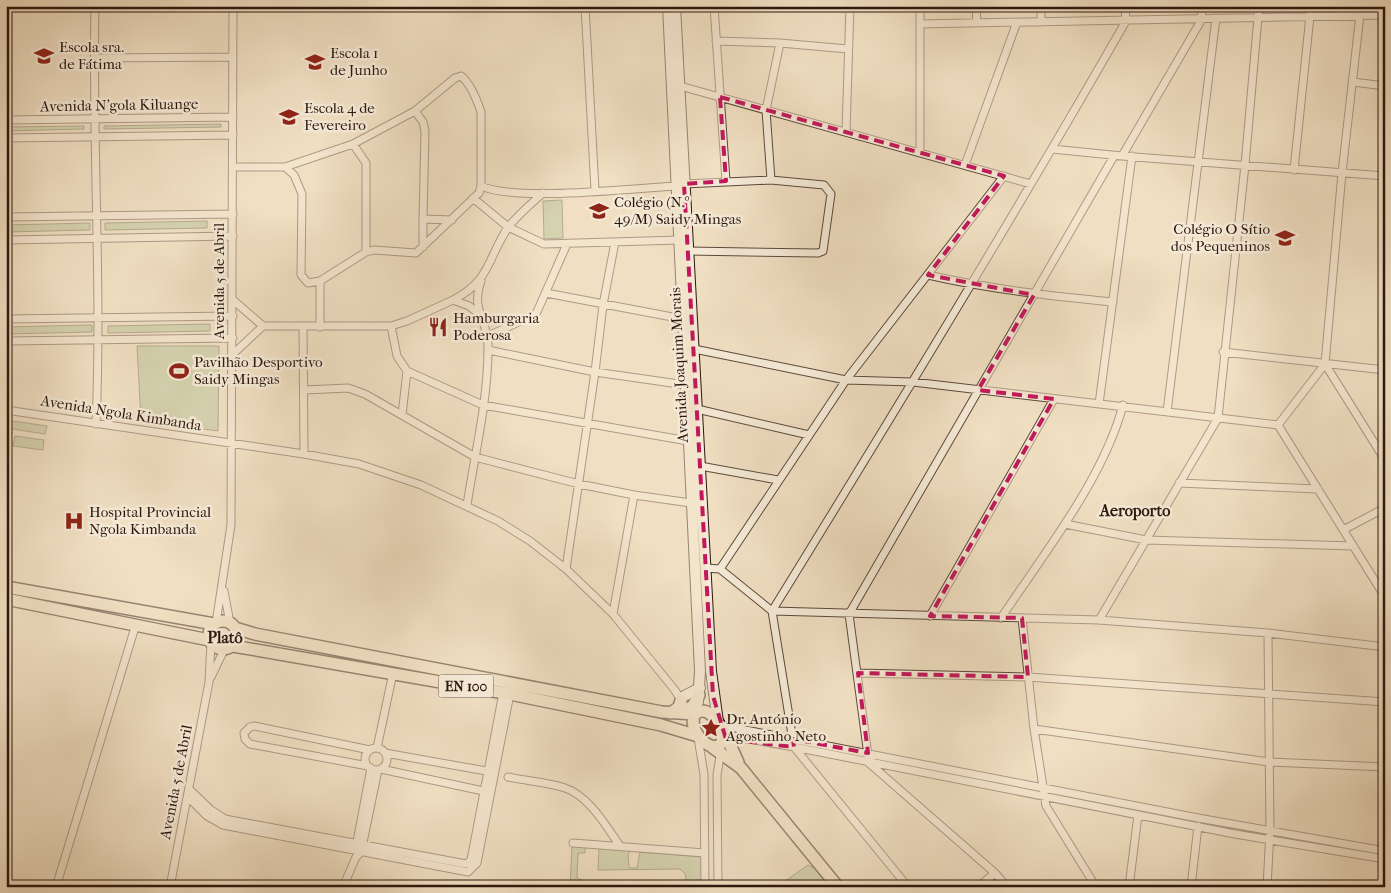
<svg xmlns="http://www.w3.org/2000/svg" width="1391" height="893" font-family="'IM FELL French Canon',serif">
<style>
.green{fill:#b3c398;stroke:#706d53}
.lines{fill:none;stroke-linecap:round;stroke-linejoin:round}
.street-casing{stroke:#5d493b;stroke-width:9}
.secondary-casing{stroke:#2c170e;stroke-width:12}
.primary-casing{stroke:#2c170e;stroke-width:14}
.street{stroke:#f5ead7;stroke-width:7}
.secondary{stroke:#f5ead7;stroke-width:10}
.primary{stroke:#f0dfc2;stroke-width:11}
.marked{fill:none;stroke:#c2185b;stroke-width:4;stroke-dasharray:10 6;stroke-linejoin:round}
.labels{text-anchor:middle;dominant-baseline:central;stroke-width:5;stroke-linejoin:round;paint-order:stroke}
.shield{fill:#f5ead7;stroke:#68564a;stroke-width:1}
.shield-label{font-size:14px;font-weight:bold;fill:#2c170e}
.poi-label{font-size:15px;fill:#2c170e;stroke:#f5ead7;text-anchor:start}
.street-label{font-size:15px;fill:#2c170e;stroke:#f5ead7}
.neighbourhood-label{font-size:16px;font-weight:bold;fill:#2c170e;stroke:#f5ead7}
</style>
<rect width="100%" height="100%" fill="#f0dfc2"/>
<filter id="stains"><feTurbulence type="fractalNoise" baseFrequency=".004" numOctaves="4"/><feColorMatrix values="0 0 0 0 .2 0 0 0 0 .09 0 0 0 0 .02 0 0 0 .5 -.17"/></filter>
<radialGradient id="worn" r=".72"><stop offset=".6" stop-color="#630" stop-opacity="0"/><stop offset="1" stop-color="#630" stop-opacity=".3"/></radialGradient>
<path class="green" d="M221 124V127L104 129V126Z
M84 126V129L6 131V127Z
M562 200 563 238 544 239 543 201Z
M207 221V228L105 230V223Z
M90 223V230L6 232V225Z
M210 324V331L108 333V326Z
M92 325V332L6 334V327Z
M137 346H219L218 431 141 421Z
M6 420 47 426 45 434 6 428Z
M15 436 44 440 43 450 13 446Z
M572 846 585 847V853H578L577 878 584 881 587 887H570Z
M599 848 631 851 628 854 629 868H637L640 852 702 857 703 886H687L685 874 680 869 598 870Z
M808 865 816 869 830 887H782L784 882Z"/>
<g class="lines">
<defs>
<path id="street" d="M95 6C92 146 102 285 96 424
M585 6 595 190
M714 6 726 181
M976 6 977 23
M1041 6V22
M920 24 1385 15
M716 41 780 43 848 49
M94 58 233 57
M1353 82 1385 86
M680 86 1031 184
M415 111 423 122 425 131 423 219 452 220
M6 120 233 117
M846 132 850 6
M6 138 233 135
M353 144 366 163V252
M1052 149 1122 156 1202 19 1201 6
M920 153V6
M1122 156 1385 176
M965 165 1017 22
M233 167H285L353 144 415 111 455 78 461 76C471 84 477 100 481 112V186L479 193 416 253 374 250 366 252 320 281 308 283 301 275 302 194 294 175 285 167
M1294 170 1311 6
M771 180 766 110 780 43
M684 184 771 180 824 185 831 194 823 251 818 253 688 251
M481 186C516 202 634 188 677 186
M473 198 508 227 544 244 679 240
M6 217 233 214
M423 219V247
M6 240 233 236
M928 275C989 289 1050 296 1113 302
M546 293 683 319
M233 300 263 326H391L407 321 453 300
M478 313 469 306 453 300C490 281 487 260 507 229 516 216 531 204 543 193
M6 319 233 316
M391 326 397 356 407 371 402 415
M303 327 304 454
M320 327V281
M488 336 536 314 567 244
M6 341 233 338
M694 349 846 380 913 382 1278 425
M488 350 595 372 686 385
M1223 352 1385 370
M232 355 263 326
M1325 364 1385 460
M407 371 483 405 688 441
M304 390 348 388 365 394 475 457 579 484 634 495 691 503
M1099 404 1132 156
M697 409 809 435
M6 410 304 454 359 464 421 485 498 521 530 541 566 569 613 614 674 689 683 703
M1167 412 1216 18
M1278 425 1325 364 1342 173 1361 6
M1278 425 1385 597
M700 466 778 480
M1179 483 1318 489
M467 505C475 453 488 400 488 348 489 320 470 312 481 281
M1065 524 1146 540 1353 546
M1343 530 1385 508
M705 568 720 569 772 611 1099 620 1268 633 1385 647
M566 569 595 372 603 305 615 242
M720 569 846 380 1004 176
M224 591 230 623
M613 614 634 495
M930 616 1054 399
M1001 618C1043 555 1104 478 1123 405
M1022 618 1034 729 1046 806 1096 887
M1099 620 1218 418 1245 165 1259 6
M216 623 231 525 233 6
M858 673 1028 677 1385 702
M211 677 224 650
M720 725 1198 818 1385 851
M1034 729 1269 762 1385 767
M698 738 704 774 705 887
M726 739H749L794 747 1235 834 1385 859
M377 748 393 673
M365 759a11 11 0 1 1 22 0a11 11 0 1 1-22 0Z
M385 753 492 772
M368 766 250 744 245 739 244 733 250 727 254 726 370 750
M381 769 488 792
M508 777C526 781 547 782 565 788 589 796 606 826 620 846
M189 789 211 810 225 819 466 864 471 860 503 693
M188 797 207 816 223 825 468 872 477 863 510 694
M573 843 705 853
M356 847 371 768
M995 873 1007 887
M56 887 136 624
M170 887 209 682 211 643
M343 887 356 857 361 852 378 770
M718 887 717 775 721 750
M908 887 794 747 772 611C893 415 1012 220 1126 21L1125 6
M978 887 995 873 869 763 849 614 1114 156
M1129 887 1138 815
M1191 887 1198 826
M1267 887 1270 831 1268 633"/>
<path id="secondary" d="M668 6 700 671 698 702
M675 6 711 671 718 722
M684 696 700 688"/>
<path id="primary" d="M6 587 214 624
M6 599 209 640
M209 635a14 14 0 1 1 28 0a14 14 0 1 1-28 0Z
M235 628 255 634 662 712 695 714
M233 646 510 694 661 725 698 736
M671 713 679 707 681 700
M682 713 693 706 699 695
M723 731C724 739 723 745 715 747 702 745 690 729 694 715 713 696 732 750 738 762
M712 747 741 768 838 887"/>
</defs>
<use href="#street" class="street-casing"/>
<use href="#secondary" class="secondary-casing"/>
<use href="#primary" class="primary-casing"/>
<use href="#street" class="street"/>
<use href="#secondary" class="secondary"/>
<use href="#primary" class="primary"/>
</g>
<path d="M0 0H1391V893H0ZM720 97 1004 176 928 275 1034 295 978 390 1054 399 930 616 1022 618 1028 677 858 673 868 753 793 739 794 747 726 739 713 696 684 184 726 181Z" fill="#f0dfc2" fill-opacity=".55" fill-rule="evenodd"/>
<path class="marked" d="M720 97 1004 176 928 275 1034 295 978 390 1054 399 930 616 1022 618 1028 677 858 673 868 753 793 739 794 747 726 739 713 696 684 184 726 181Z"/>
<defs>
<symbol id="school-bare" viewBox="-9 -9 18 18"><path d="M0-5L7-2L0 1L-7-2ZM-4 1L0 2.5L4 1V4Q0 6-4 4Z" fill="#8f2418" stroke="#f5ead7" stroke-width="2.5" paint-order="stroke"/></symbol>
<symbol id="restaurant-bare" viewBox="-9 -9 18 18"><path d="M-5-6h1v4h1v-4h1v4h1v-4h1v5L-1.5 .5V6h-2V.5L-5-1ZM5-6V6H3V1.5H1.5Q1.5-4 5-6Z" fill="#8f2418" stroke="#f5ead7" stroke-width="2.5" paint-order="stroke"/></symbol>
<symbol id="stadium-bare" viewBox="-9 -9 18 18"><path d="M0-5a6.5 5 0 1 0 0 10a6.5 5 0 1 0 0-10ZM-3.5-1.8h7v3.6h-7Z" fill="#8f2418" stroke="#f5ead7" stroke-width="2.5" paint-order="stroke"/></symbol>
<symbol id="hospital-bare" viewBox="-9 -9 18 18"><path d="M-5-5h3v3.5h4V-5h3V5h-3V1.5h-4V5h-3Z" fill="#8f2418" stroke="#f5ead7" stroke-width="2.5" paint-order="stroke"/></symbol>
<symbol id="sight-bare" viewBox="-9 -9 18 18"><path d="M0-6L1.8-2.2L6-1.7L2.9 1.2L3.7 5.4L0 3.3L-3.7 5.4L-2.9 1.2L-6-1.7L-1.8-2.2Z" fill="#8f2418" stroke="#f5ead7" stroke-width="2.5" paint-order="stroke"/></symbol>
</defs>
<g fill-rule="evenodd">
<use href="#school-bare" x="30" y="42" width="28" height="28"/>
<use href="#school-bare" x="301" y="48" width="28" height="28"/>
<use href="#school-bare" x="275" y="103" width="28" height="28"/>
<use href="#school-bare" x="585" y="197" width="28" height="28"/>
<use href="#school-bare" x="1271" y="224" width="28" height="28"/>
<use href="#restaurant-bare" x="424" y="313" width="28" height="28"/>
<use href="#stadium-bare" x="165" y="357" width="28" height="28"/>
<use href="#hospital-bare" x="60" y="507" width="28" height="28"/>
<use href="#sight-bare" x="697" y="714" width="28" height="28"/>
</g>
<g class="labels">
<rect class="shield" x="438.5" y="674.5" width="55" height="23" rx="4"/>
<g class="shield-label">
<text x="466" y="686">EN 100</text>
</g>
<g class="poi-label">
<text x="59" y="47">Escola sra.<tspan x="59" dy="17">de Fátima</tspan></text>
<text x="330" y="53">Escola 1<tspan x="330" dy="17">de Junho</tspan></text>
<text x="304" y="108">Escola 4 de<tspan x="304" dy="17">Fevereiro</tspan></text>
<text x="614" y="202">Colégio (N.º<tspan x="614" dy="17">49/M) Saidy Mingas</tspan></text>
<text x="1270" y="229" text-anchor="end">Colégio O Sítio<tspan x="1270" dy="17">dos Pequeninos</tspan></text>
<text x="453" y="318">Hamburgaria<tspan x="453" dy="17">Poderosa</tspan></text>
<text x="194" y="362">Pavilhão Desportivo<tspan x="194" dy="17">Saidy Mingas</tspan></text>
<text x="89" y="512">Hospital Provincial<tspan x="89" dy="17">Ngola Kimbanda</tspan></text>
<text x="726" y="719">Dr. António<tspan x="726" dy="17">Agostinho Neto</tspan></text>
</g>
<g class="street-label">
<text transform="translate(119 105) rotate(-1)">Avenida N'gola Kiluange</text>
<text transform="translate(219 281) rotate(-90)">Avenida 5 de Abril</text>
<text transform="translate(679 365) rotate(-93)">Avenida Joaquim Morais</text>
<text transform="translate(121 413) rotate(9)">Avenida Ngola Kimbanda</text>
<text transform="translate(176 782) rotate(-79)">Avenida 5 de Abril</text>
</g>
<g class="neighbourhood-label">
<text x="1135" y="510">Aeroporto</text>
<text x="225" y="637">Platô</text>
</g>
</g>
<rect width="1391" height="893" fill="none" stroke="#f0dfc2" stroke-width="25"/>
<rect x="8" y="8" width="1376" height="878" fill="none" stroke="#2c170e" stroke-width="2.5"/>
<rect x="12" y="12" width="1366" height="868" fill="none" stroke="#2c170e"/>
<rect width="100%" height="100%" filter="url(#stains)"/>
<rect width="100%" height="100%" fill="url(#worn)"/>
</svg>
